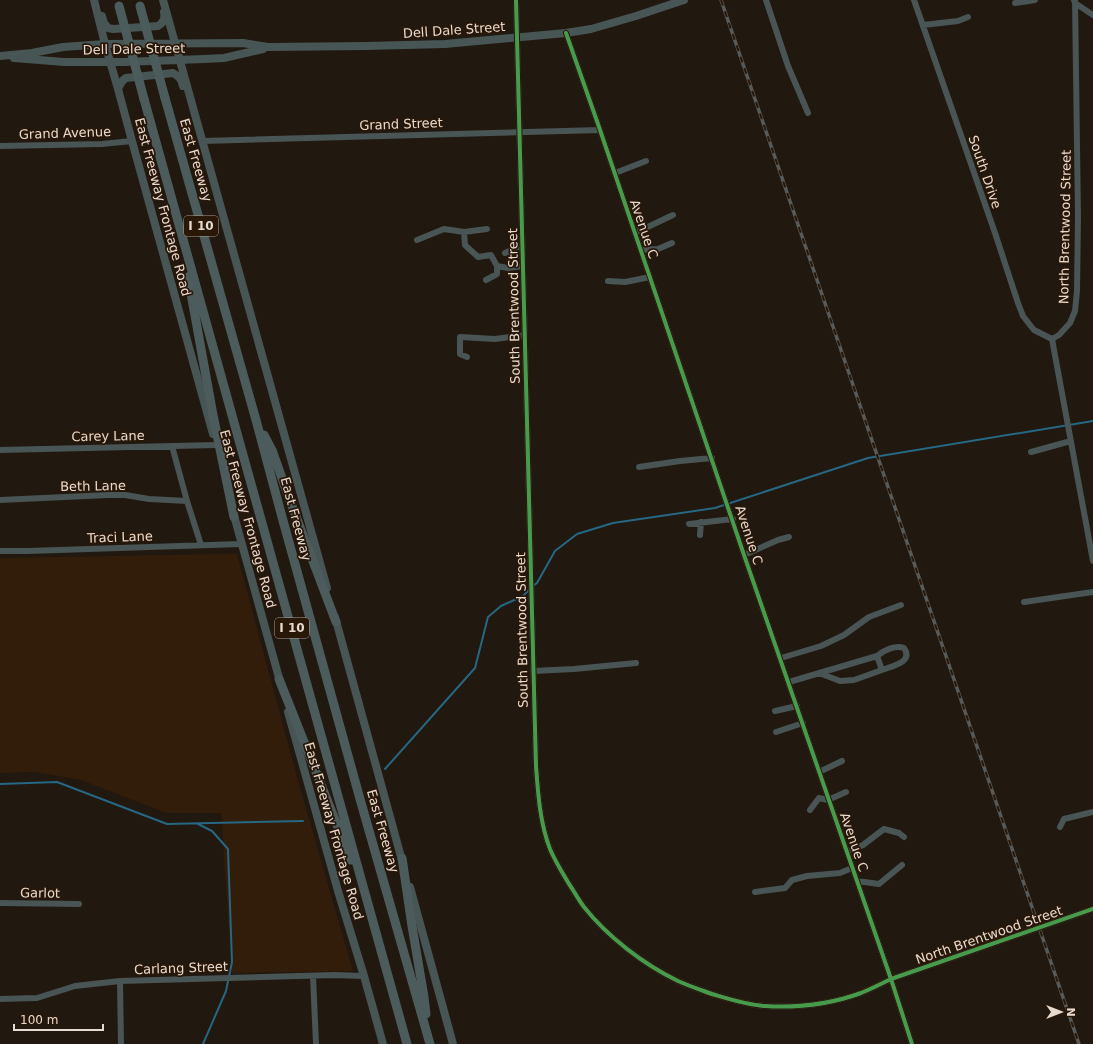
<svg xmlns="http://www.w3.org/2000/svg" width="1093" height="1044" font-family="'DejaVu Sans',sans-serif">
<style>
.built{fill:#321c0a}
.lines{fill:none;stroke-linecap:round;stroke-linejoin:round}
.stream{stroke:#266783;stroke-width:2}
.minor{stroke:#495454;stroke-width:6}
.major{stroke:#475555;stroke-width:8}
.highway{stroke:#4c5b5b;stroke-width:9}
.rail-casing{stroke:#575a58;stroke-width:3.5}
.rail{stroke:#291708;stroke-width:2;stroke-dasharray:6;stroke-linecap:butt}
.highway-bridge{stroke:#4c5b5b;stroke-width:9}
.cycleway-casing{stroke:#291708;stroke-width:6}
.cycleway{stroke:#469c4c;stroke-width:4}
.labels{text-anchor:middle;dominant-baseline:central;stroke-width:3.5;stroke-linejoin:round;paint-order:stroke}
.shield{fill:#291708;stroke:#aea094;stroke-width:1}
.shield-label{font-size:12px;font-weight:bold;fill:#e7dad0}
.street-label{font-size:13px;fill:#e7dad0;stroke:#291708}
</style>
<rect width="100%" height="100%" fill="#211810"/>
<path class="built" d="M215 554H237L297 777 353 971 232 973 221 813H166L81 780 34 772 0 773V558Z"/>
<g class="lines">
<path class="stream" d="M533 586 537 583 555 551 577 534 613 523 715 508 868 458 1093 421
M385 769 475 668 488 617 501 606 523 596 530 589
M0 784 57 782 167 824 303 821
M198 824 212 831 228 849 232 962 226 991 203 1044"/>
<path class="minor" d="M516 0 536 766C538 794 540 823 550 849 555 861 562 872 569 884 574 891 578 899 584 907 608 937 643 964 678 981 689 986 701 990 712 994 729 999 747 1005 765 1006 797 1008 831 1004 861 993 871 989 881 984 891 979L1093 909
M766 0 788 66 808 113
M914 0 995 233 1018 303 1023 316 1030 325 1034 330 1052 339
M1074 0 1075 3 1093 15
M1075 0 1078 216 1077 291 1075 311 1070 323 1059 335 1052 339 1093 561
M1015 3 1035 0
M923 25 958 21 968 17
M566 33 598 124 744 555 891 979 912 1044
M203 141 600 130
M0 146 102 144 132 141
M615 173 646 161
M464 232 465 245 478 257 491 255 497 266V274L486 280
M635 233 673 215
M417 240 444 229 464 232 487 229
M641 250 658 249 672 243
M505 253 522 245
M497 266 508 268 523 266
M608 281 625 282 650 277
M467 357 460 354V337L495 339 524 335
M172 446 187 501 201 545
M0 450 216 445
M1031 452 1071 441
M639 467 680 461 712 458
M0 500 108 495H125L149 499 187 501
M689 524 733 519
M700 535 701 522
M0 551H28L241 544
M744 555 778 540 789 537
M1024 602 1093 592
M877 656C884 650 895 645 904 648 914 662 892 666 882 670
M781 658 821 646 844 635 869 617 901 605
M533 671 574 669 636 663
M789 682 877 656 882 670 854 680 840 681 819 673
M775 711 797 706
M776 732 803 723
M819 772 842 761
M810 810 819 798 828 800 846 792
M1060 827 1064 819 1093 812
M847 852 863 845 884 829 899 833 904 837
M857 881 879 884 902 865
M755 892 785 888 792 880 807 876 840 873 852 868
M0 903 79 904
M313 976 316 1044
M120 981 121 1044
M0 999 37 998 75 986 120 981 334 975 364 976"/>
<path class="major" d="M94 0 105 44 118 89 132 141 213 434
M163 0 327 588
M102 16 104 23 108 28 113 29 158 26C164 22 165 19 164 12
M0 56 32 53 63 47 105 44 243 43 268 47 366 46 445 44 566 33 591 29 636 16 684 0
M14 58 64 62H124L204 59 224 58 263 49
M118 89C120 84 121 81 126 78L173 73C179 76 182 80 183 86
M233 512 281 685
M335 617 403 864
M288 712 338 891 364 976 383 1044
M410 887 453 1044"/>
<path class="highway" d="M165 98 256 420 282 517 360 799 430 1044
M144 99 407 1044
M188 277 213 415 234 517
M264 435 272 450 289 498 336 622
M279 679 351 860
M402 858 412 926 424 997 426 1014"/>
<defs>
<path id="rail" d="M721 0 1079 1044"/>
</defs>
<use href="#rail" class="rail-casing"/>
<use href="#rail" class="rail"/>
<path class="highway-bridge" d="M119 6 144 99
M140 6 165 98"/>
<defs>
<path id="cycleway" d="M516 0 536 766C538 794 540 823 550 849 555 861 562 872 569 884 574 891 578 899 584 907 608 937 643 964 678 981 689 986 701 990 712 994 729 999 747 1005 765 1006 797 1008 831 1004 861 993 871 989 881 984 891 979L1093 909
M566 33 598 124 744 555 891 979 912 1044"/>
</defs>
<use href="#cycleway" class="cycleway-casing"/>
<use href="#cycleway" class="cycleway"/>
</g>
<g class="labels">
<g class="shield">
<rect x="184" y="216" width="34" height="20" rx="3"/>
<rect x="275" y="618" width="34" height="20" rx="3"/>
</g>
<g class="shield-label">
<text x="201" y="226">I 10</text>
<text x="292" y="628">I 10</text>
</g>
<g class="street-label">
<text transform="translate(454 30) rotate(-4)">Dell Dale Street</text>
<text transform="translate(134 49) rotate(-1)">Dell Dale Street</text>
<text transform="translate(401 124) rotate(-2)">Grand Street</text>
<text transform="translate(65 133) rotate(-2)">Grand Avenue</text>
<text transform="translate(196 160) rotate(74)">East Freeway</text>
<text transform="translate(985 172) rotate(71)">South Drive</text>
<text transform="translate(163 207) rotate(75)">East Freeway Frontage Road</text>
<text transform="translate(1065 227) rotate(-89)">North Brentwood Street</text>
<text transform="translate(644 229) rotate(71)">Avenue C</text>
<text transform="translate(514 306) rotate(-91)">South Brentwood Street</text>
<text transform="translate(108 436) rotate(-1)">Carey Lane</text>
<text transform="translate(93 486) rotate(-1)">Beth Lane</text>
<text transform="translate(248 519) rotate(75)">East Freeway Frontage Road</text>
<text transform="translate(296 519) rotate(75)">East Freeway</text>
<text transform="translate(749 535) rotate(72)">Avenue C</text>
<text transform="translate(120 537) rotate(-2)">Traci Lane</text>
<text transform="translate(522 630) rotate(-91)">South Brentwood Street</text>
<text transform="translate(334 831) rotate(74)">East Freeway Frontage Road</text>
<text transform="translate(383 831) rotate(74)">East Freeway</text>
<text transform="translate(854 842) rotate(71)">Avenue C</text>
<text transform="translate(40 893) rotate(1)">Garlot</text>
<text transform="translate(989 935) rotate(-19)">North Brentwood Street</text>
<text transform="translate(181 968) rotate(-2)">Carlang Street</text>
</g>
</g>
<g transform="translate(1061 1012) rotate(90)" stroke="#291708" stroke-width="3" paint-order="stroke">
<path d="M0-3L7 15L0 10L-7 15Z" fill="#e7dad0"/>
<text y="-6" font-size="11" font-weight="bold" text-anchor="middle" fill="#e7dad0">N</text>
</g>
<path d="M14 1024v6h89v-6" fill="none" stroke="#e7dad0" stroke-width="2"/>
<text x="20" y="1024" font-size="12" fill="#e7dad0" stroke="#291708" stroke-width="3" paint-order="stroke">100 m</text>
</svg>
